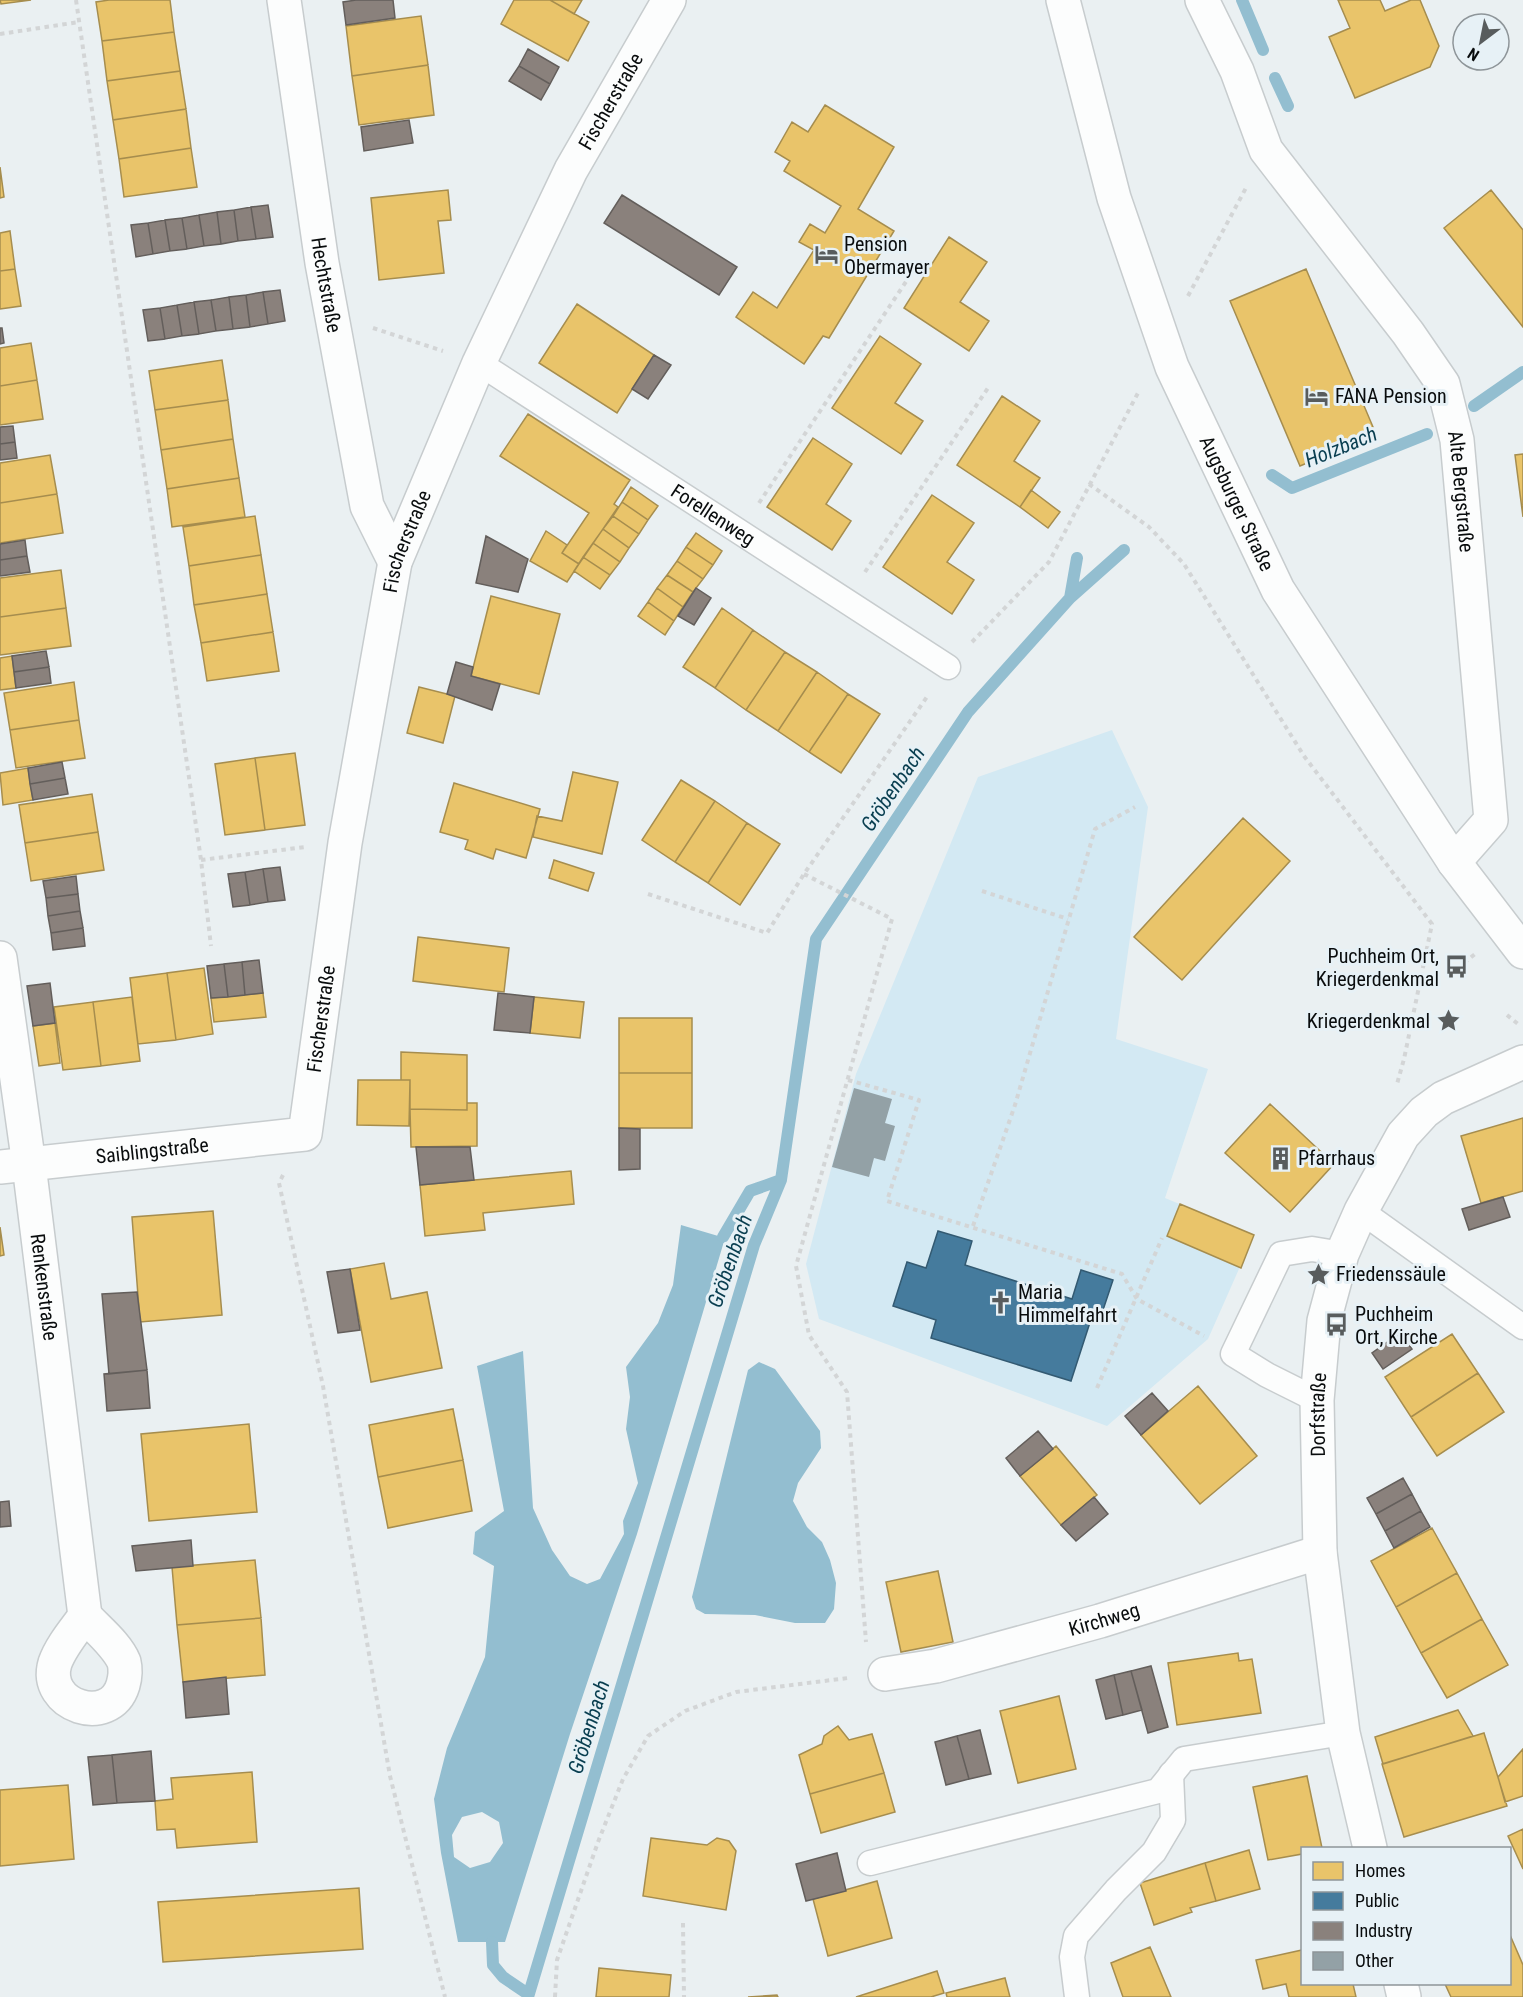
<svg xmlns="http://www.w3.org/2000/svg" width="1523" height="1997" font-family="'Roboto Condensed',sans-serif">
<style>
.green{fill:#d3e9f3}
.water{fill:#93bed0;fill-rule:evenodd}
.homes{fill:#e9c46a;stroke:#a68d4e;stroke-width:1.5}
.public{fill:#457b9d;stroke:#335a72;stroke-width:1.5}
.industry{fill:#8a817c;stroke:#635e5b;stroke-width:1.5}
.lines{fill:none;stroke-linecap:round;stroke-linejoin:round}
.stream{stroke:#93bed0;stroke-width:12}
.building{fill:#93a1a6}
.service-casing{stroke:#c7ccce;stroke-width:27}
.minor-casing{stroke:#c7ccce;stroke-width:36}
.tertiary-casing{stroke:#c7ccce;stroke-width:36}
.path{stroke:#d3d5d6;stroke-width:4;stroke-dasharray:4.5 4.5;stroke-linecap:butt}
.service{stroke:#fcfdfd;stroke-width:24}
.minor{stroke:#fcfdfd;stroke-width:33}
.tertiary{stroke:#fcfdfd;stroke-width:33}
.labels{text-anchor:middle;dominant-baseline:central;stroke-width:6;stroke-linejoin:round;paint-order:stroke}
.street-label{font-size:20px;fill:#090c0d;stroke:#e7f1f6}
.poi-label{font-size:20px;fill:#090c0d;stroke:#e7f1f6;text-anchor:start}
.water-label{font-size:21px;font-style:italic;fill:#093e50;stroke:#e7f1f6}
</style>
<rect width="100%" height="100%" fill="#eaf0f2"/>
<path class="green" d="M1112 730 1148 807 1116 1039 1208 1069 1165 1198 1254 1235 1208 1339 1107 1426 819 1319 806 1264 856 1074 978 777Z"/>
<path class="water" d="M681 1225 725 1238 637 1534 570 1734 505 1942H458L441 1853 434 1799 447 1748 485 1657 494 1566 473 1554 475 1532 504 1511 477 1366 523 1351 533 1508 552 1550 570 1576 587 1584 600 1579 624 1534 623 1521 638 1483 626 1429 630 1397 626 1367 658 1323 673 1285ZM482 1812 499 1822 503 1843 490 1862 470 1868 454 1857 452 1835 462 1817Z
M759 1362 775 1369 820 1431 821 1448 798 1483 793 1501 807 1527 822 1542 830 1560 836 1583 834 1609 825 1623H795L755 1615 705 1614 696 1609 692 1597 748 1370Z"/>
<path class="homes" d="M0 0H31L1 4Z
M109 0H170L174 32 102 41 96 2Z
M514 0H550L589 22 568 61 501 24Z
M550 0H582L574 14Z
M1338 0H1380L1385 11 1411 0H1420L1439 46 1430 67 1355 98 1329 37 1350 28Z
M421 16 428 65 352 76 346 26Z
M174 32 180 71 107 81 102 41Z
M428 65 434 115 359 125 352 76Z
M180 71 186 109 113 120 107 81Z
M825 105 894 147 858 209 894 231 829 338 823 336 804 364 736 317 753 292 777 308 814 250 799 242 810 224 825 233 841 206 784 171 790 161 775 152 792 122 808 132Z
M186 109 191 148 119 159 113 120Z
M191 148 197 187 124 197 119 159Z
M0 167 4 197 0 198Z
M448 190 451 220 438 221 444 273 379 280 371 198Z
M1491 190 1523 230V327L1444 228Z
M10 231 15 269 0 271V233Z
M949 237 987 262 960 302 989 321 969 351 904 308Z
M15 269 21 306 0 309V271Z
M1306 269 1376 434 1300 466 1230 301Z
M577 304 654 355 617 413 539 363Z
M880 336 921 364 895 403 923 421 901 454 832 408Z
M31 343 37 380 0 386V348Z
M222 360 228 400 155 410 149 371Z
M37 380 43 419 0 425V386Z
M1002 396 1040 421 1014 461 1040 478 1020 507 957 465Z
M228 400 233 439 161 450 155 410Z
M528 414 630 480 614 504 618 507 579 564 562 553 589 513 500 456Z
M813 438 852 464 826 504 851 521 832 550 767 507Z
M233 439 239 478 167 489 161 450Z
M1523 454V517L1515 455Z
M50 455 57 494 0 503V463Z
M239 478 245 517 172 527 167 489Z
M631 487 658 506 648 520 622 502Z
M1031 490 1060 512 1048 528 1020 507Z
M57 494 63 533 0 543V503Z
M932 495 974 523 947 562 974 580 952 614 883 567Z
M622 502 648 520 639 534 613 516Z
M255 516 261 555 189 566 183 527Z
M613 516 639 534 629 548 603 529Z
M603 529 629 548 620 562 593 543Z
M546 531 567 545 562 553 579 564 567 582 530 561Z
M696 533 722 551 713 565 686 547Z
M593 543 620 562 610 575 583 557Z
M686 547 713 565 703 579 677 561Z
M261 555 267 594 194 605 189 566Z
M583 557 610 575 600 589 574 571Z
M677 561 703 579 693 592 667 575Z
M61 570 66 608 0 617V578Z
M667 575 693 592 683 607 657 588Z
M657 588 683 607 674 621 648 602Z
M267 594 273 632 201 643 194 605Z
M491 596 560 614 539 694 471 676Z
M648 602 674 621 665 635 638 616Z
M66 608 71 646 0 655V617Z
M722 608 753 630 715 688 683 667Z
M753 630 785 652 746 710 715 688Z
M273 632 279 671 207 681 201 643Z
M785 652 817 672 778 731 746 710Z
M12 656 16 688 0 690V658Z
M817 672 848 694 809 752 778 731Z
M74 682 79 720 10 730 4 693Z
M419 687 455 696 443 743 407 733Z
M848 694 880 714 841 773 809 752Z
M79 720 85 758 16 768 10 730Z
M295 753 305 825 265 830 255 758Z
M255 758 265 830 225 835 215 764Z
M28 768 33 800 3 805 0 773Z
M573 772 618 782 602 854 533 837 537 816 562 821Z
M681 780 715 801 675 862 642 840Z
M454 783 540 809 526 858 496 849 493 859 465 849 468 840 440 832Z
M92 794 98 832 25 843 19 805Z
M715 801 747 823 708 883 675 862Z
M1243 818 1290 861 1182 980 1134 937Z
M747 823 780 844 740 905 708 883Z
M98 832 104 870 31 881 25 843Z
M554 860 594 873 588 891 549 878Z
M418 937 509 948 504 992 413 981Z
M204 968 213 1034 176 1040 167 973Z
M167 973 176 1040 138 1044 130 978Z
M263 993 266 1017 214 1022 211 998Z
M132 997 140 1061 101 1066 93 1002Z
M534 997 584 1002 580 1038 530 1033Z
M93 1002 101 1066 63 1070 54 1007Z
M619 1018H692V1073H619Z
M55 1023 60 1063 39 1066 33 1026Z
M401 1052 467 1055V1110L410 1109V1080H401Z
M619 1073H692V1128H619Z
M358 1080H410L409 1126 357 1125Z
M467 1103H477V1146L411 1147 410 1109 467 1110Z
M1270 1104 1334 1164 1290 1212 1225 1153Z
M1523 1118V1191L1481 1203 1461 1136Z
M571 1171 574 1204 483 1213 485 1230 425 1236 420 1185Z
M1180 1204 1254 1235 1241 1268 1167 1236Z
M213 1211 222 1315 140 1322 132 1217Z
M0 1227 4 1255 0 1256Z
M384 1263 391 1299 427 1292 442 1368 371 1382 350 1269Z
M1452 1334 1478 1373 1411 1417 1385 1377Z
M1478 1373 1504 1412 1437 1456 1411 1417Z
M1198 1386 1257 1456 1200 1504 1141 1435Z
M453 1409 463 1460 378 1477 369 1425Z
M249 1424 257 1512 149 1521 141 1434Z
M1056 1446 1097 1495 1061 1525 1020 1476Z
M463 1460 472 1511 388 1528 378 1477Z
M1432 1528 1457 1573 1396 1607 1371 1561Z
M255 1560 261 1618 177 1625 172 1567Z
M938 1571 953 1642 901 1652 886 1582Z
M1457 1573 1482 1619 1421 1653 1396 1607Z
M261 1618 265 1675 183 1682 177 1625Z
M1482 1619 1508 1665 1447 1698 1421 1653Z
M1238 1653 1239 1661 1252 1659 1261 1713 1177 1725 1168 1663Z
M1059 1696 1076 1769 1018 1783 1000 1711Z
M1458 1710 1473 1736 1383 1764 1375 1737Z
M838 1726 849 1740 872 1734 884 1773 810 1794 799 1755 822 1744 824 1736Z
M1484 1733 1507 1806 1404 1837 1382 1764Z
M1523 1749V1796L1505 1802 1498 1777Z
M252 1772 257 1842 177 1848 175 1829 157 1830 155 1801 173 1799 171 1778Z
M884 1773 895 1812 821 1833 810 1794Z
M1307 1776 1322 1848H1302V1854L1268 1860 1253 1787Z
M68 1785 74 1859 0 1866V1790Z
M1523 1829V1869L1508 1836Z
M651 1838 707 1845 717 1838 729 1841 736 1851 726 1910 643 1896Z
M1249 1850 1260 1889 1216 1901 1205 1863Z
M1205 1863 1216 1901 1190 1908 1192 1912 1154 1925 1140 1883Z
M877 1881 892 1938 828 1956 813 1899Z
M359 1888 363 1949 163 1962 158 1902Z
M1510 1935 1523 1965V1997H1451L1445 1984H1510Z
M1150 1947 1171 1997H1123L1111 1963Z
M1302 1950V1984H1353L1356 1997H1289L1286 1984 1263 1989 1256 1960Z
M599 1968 671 1975 669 1997H596Z
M937 1971 944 1993 931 1997H856Z
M1005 1978 1010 1997H947L946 1993Z
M777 1995 778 1997H748Z"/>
<path class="public" d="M938 1231 972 1241 965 1265 1072 1299 1081 1270 1113 1280 1103 1310 1095 1307 1071 1381 931 1338 936 1320 893 1306 907 1262 926 1268Z"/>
<path class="industry" d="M356 0H393L395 18 346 25 343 2Z
M528 49 559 67 550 84 519 66Z
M519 66 550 84 541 100 509 81Z
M409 120 413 143 364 151 361 127Z
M622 195 737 267 719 295 604 223Z
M268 205 273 237 256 239 251 207Z
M251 207 256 239 238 241 234 210Z
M234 210 238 241 221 244 217 212Z
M217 212 221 244 204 246 199 215Z
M199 215 204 246 187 249 182 218Z
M182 218 187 249 170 251 165 220Z
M165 220 170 251 153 254 148 223Z
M148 223 153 254 136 257 131 225Z
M280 290 285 321 268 324 263 292Z
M263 292 268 324 250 327 246 295Z
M246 295 250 327 233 329 229 297Z
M229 297 233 329 216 331 211 300Z
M211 300 216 331 199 334 194 302Z
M194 302 199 334 182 336 177 305Z
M177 305 182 336 165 339 160 308Z
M160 308 165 339 148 341 143 310Z
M0 328H2L4 343 0 344Z
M654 355 671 365 648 399 632 389Z
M13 426 15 442 0 444V427Z
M15 442 17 458 0 460V444Z
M486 536 528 559 518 592 476 583Z
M25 540 27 556 0 560V544Z
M27 556 30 572 0 576V560Z
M696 588 711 598 694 625 678 616Z
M46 651 49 667 14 672 12 656Z
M456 662 473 667 471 676 500 684 492 710 447 694Z
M49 667 51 683 16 688 14 672Z
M62 762 65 778 30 784 28 768Z
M65 778 68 794 33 800 30 784Z
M280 867 285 900 268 902 263 869Z
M263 869 268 902 250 905 245 872Z
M245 872 250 905 233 907 228 874Z
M76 876 78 894 46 898 43 881Z
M78 894 80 911 48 916 46 898Z
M80 911 83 928 51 933 48 916Z
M83 928 85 946 53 950 51 933Z
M259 960 263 993 245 995 242 962Z
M242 962 245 995 228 997 224 964Z
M224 964 228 997 211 998 207 966Z
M50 983 55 1023 33 1026 27 986Z
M498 993 534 997 530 1033 494 1030Z
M619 1128 640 1129V1169L619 1170Z
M416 1147H470L474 1180 420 1185Z
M1503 1197 1510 1217 1469 1230 1462 1209Z
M350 1269 360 1330 338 1333 327 1272Z
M137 1292 147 1370 109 1374 102 1294Z
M1400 1333 1412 1349 1383 1369 1372 1353Z
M147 1370 150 1408 107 1411 104 1374Z
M1152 1393 1168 1411 1141 1435 1125 1416Z
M1038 1431 1053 1449 1020 1476 1006 1458Z
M1403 1478 1412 1494 1376 1514 1367 1498Z
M1412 1494 1421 1511 1385 1531 1376 1514Z
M1094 1497 1108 1514 1076 1541 1061 1525Z
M9 1501 11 1526 0 1527V1502Z
M1421 1511 1430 1527 1394 1548 1385 1531Z
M191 1540 193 1566 136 1571 132 1546Z
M1151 1666 1168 1727 1148 1733 1131 1671Z
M1131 1671 1142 1710 1123 1715 1114 1675Z
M1114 1675 1123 1715 1106 1719 1096 1680Z
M226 1677 229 1714 186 1718 183 1682Z
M980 1730 991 1774 969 1779 957 1736Z
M957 1736 969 1779 946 1785 935 1742Z
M151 1751 155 1801 117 1803 112 1755Z
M112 1755 117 1803 93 1805 88 1757Z
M837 1853 846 1891 806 1901 796 1864Z"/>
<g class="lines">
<path class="stream" d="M1242 0 1263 50
M1275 78 1288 106
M1474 406 1523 372
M1272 475 1292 488 1427 434
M1070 598 1077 558
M723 1237 750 1191 781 1180
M492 1942 493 1965 503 1977 528 1994
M528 1997 754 1245 781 1180 816 939 968 712 1070 598 1124 550"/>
</g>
<path class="building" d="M854 1088 892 1099 885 1123 895 1126 885 1161 874 1158 869 1177 832 1167Z"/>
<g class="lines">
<defs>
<g id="service">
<path id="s1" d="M479 363 948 667"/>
<path d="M1361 1211 1523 1327"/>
<path d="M1317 1400 1267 1375 1233 1354 1281 1254 1312 1249 1342 1254"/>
<path d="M870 1863 1158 1791 1184 1759 1343 1733"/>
<path d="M1077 1997 1072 1957 1076 1936 1116 1890 1154 1852 1173 1820 1171 1774"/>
</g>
<g id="minor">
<path id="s2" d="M284 0 322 263 367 506 395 562"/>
<path id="s3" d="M1202 0 1237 71 1266 150 1408 333 1443 384 1457 440 1491 820 1454 862"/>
<path id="s4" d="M0 958 29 1165 85 1616"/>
<path id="s5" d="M0 1167 305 1134 345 843 395 562 479 363 571 170 669 0"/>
<path d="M85 1616C98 1630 117 1645 124 1662 126 1670 125 1678 123 1685 110 1728 42 1706 55 1663 61 1646 75 1630 85 1616Z"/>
<path id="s6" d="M885 1674 936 1666 1100 1621 1320 1552"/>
<path id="s7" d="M1370 1848 1343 1733 1320 1552 1317 1400 1324 1321 1342 1254 1361 1211 1403 1135 1424 1112 1443 1098 1523 1062"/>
<path d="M1401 1984 1404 1997"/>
</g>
<g id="tertiary">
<path id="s8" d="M1063 0 1114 198 1172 367 1278 590 1454 862 1523 952"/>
</g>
</defs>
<use href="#service" class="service-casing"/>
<use href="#minor" class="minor-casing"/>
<use href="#tertiary" class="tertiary-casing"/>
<path class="path" d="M76 0 201 860 211 946
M0 34 79 22
M1188 296 1247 186
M373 328 443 351
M1089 484 1149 527 1184 564 1304 756 1432 924 1404 1059 1397 1084
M759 503 919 262
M865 572 990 385
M972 642 1049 562 1139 391
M201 860 305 847
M804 874 892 919 796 1266 809 1335 847 1392 866 1642
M982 891 1068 919
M648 894 767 933 804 874 929 694
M1464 963 1475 954
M1507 1015 1518 1024
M848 1080 919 1100 887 1201 1122 1274 1137 1299 1204 1336
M283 1175 279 1183 323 1386 390 1776 445 1997
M973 1226 1015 1105 1095 829 1135 807
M1097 1388 1162 1238
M683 1923 684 1997
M555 1997 557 1960 598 1842 623 1779 648 1736 685 1711 736 1692 848 1678"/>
<use href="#service" class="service"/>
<use href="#minor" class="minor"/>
<use href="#tertiary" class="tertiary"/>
</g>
<defs>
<symbol id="hotel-bare" viewBox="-9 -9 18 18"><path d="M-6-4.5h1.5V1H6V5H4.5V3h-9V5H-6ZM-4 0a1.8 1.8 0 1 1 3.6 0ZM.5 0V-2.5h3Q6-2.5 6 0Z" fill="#585c5d" stroke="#e7f1f6" stroke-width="2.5" paint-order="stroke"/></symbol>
<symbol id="bus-bare" viewBox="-9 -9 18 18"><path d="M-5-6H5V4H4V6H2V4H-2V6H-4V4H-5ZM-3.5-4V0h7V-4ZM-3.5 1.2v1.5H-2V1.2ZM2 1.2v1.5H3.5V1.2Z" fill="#585c5d" stroke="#e7f1f6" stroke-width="2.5" paint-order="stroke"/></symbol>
<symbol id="sight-bare" viewBox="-9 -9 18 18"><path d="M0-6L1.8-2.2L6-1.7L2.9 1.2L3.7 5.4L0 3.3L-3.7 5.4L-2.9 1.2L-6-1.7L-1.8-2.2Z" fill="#585c5d" stroke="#e7f1f6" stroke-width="2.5" paint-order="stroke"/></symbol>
<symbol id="building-bare" viewBox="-9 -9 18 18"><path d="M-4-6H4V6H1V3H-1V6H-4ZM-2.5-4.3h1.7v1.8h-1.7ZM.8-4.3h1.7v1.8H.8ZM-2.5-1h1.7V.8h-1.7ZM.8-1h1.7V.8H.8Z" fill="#585c5d" stroke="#e7f1f6" stroke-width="2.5" paint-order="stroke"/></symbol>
<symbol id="church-bare" viewBox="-9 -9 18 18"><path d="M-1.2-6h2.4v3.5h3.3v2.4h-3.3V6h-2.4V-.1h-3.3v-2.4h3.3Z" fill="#585c5d" stroke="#e7f1f6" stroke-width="2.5" paint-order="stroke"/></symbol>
</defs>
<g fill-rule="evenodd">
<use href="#hotel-bare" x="810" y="238" width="33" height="33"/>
<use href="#hotel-bare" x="1300" y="380" width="33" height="33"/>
<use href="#bus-bare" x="1440" y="950" width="33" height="33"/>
<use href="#sight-bare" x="1432" y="1004" width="33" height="33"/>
<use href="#building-bare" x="1264" y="1142" width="33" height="33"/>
<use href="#sight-bare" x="1302" y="1258" width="33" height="33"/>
<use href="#church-bare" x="984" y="1286" width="33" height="33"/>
<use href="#bus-bare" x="1320" y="1308" width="33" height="33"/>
</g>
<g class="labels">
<g class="street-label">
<text stroke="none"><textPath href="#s5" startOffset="1395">Fischerstraße</textPath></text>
<text stroke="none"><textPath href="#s2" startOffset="288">Hechtstraße</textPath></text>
<text stroke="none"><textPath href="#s3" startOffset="566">Alte Bergstraße</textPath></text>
<text stroke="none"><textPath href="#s8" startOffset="534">Augsburger Straße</textPath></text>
<text stroke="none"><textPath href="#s1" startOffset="279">Forellenweg</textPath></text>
<text stroke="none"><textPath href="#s5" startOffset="909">Fischerstraße</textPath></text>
<text stroke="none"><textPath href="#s5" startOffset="423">Fischerstraße</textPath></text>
<text stroke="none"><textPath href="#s5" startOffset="153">Saiblingstraße</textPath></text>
<text stroke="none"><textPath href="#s4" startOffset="332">Renkenstraße</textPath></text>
<text stroke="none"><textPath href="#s7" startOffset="438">Dorfstraße</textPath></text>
<text stroke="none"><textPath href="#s6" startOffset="226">Kirchweg</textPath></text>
</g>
<g class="poi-label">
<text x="844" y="244">Pension<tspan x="844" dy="23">Obermayer</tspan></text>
<text x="1335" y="396">FANA Pension</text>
<text x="1439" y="956" text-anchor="end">Puchheim Ort,<tspan x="1439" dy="23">Kriegerdenkmal</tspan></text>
<text x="1430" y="1021" text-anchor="end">Kriegerdenkmal</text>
<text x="1298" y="1158">Pfarrhaus</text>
<text x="1336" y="1274">Friedenssäule</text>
<text x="1018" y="1292">Maria<tspan x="1018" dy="23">Himmelfahrt</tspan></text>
<text x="1355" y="1314">Puchheim<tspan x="1355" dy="23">Ort, Kirche</tspan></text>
</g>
<g class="water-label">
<text transform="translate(1341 447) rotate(-22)">Holzbach</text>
<text transform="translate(893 789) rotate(-56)">Gröbenbach</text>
<text transform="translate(730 1261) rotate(-71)">Gröbenbach</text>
<text transform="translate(589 1727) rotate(-73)">Gröbenbach</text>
</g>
</g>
<rect x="1301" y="1847" width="210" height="138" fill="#e7f1f6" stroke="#8e9599" stroke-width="1.5"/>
<rect x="1313" y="1862" width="30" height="18" fill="#e9c46a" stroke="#8e9599" stroke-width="1.5"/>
<text x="1355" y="1877" font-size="18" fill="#090c0d">Homes</text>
<rect x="1313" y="1892" width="30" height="18" fill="#457b9d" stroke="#8e9599" stroke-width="1.5"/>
<text x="1355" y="1907" font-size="18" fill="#090c0d">Public</text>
<rect x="1313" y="1922" width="30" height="18" fill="#8a817c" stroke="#8e9599" stroke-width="1.5"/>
<text x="1355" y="1937" font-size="18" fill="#090c0d">Industry</text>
<rect x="1313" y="1952" width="30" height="18" fill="#93a1a6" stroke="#8e9599" stroke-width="1.5"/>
<text x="1355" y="1967" font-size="18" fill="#090c0d">Other</text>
<g transform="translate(1481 42) rotate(212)"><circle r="28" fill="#e7f1f6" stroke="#8e9599" stroke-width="1.5"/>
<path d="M0-4.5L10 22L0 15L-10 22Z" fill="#585c5d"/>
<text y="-9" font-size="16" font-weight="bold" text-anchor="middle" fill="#090c0d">N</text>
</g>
</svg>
